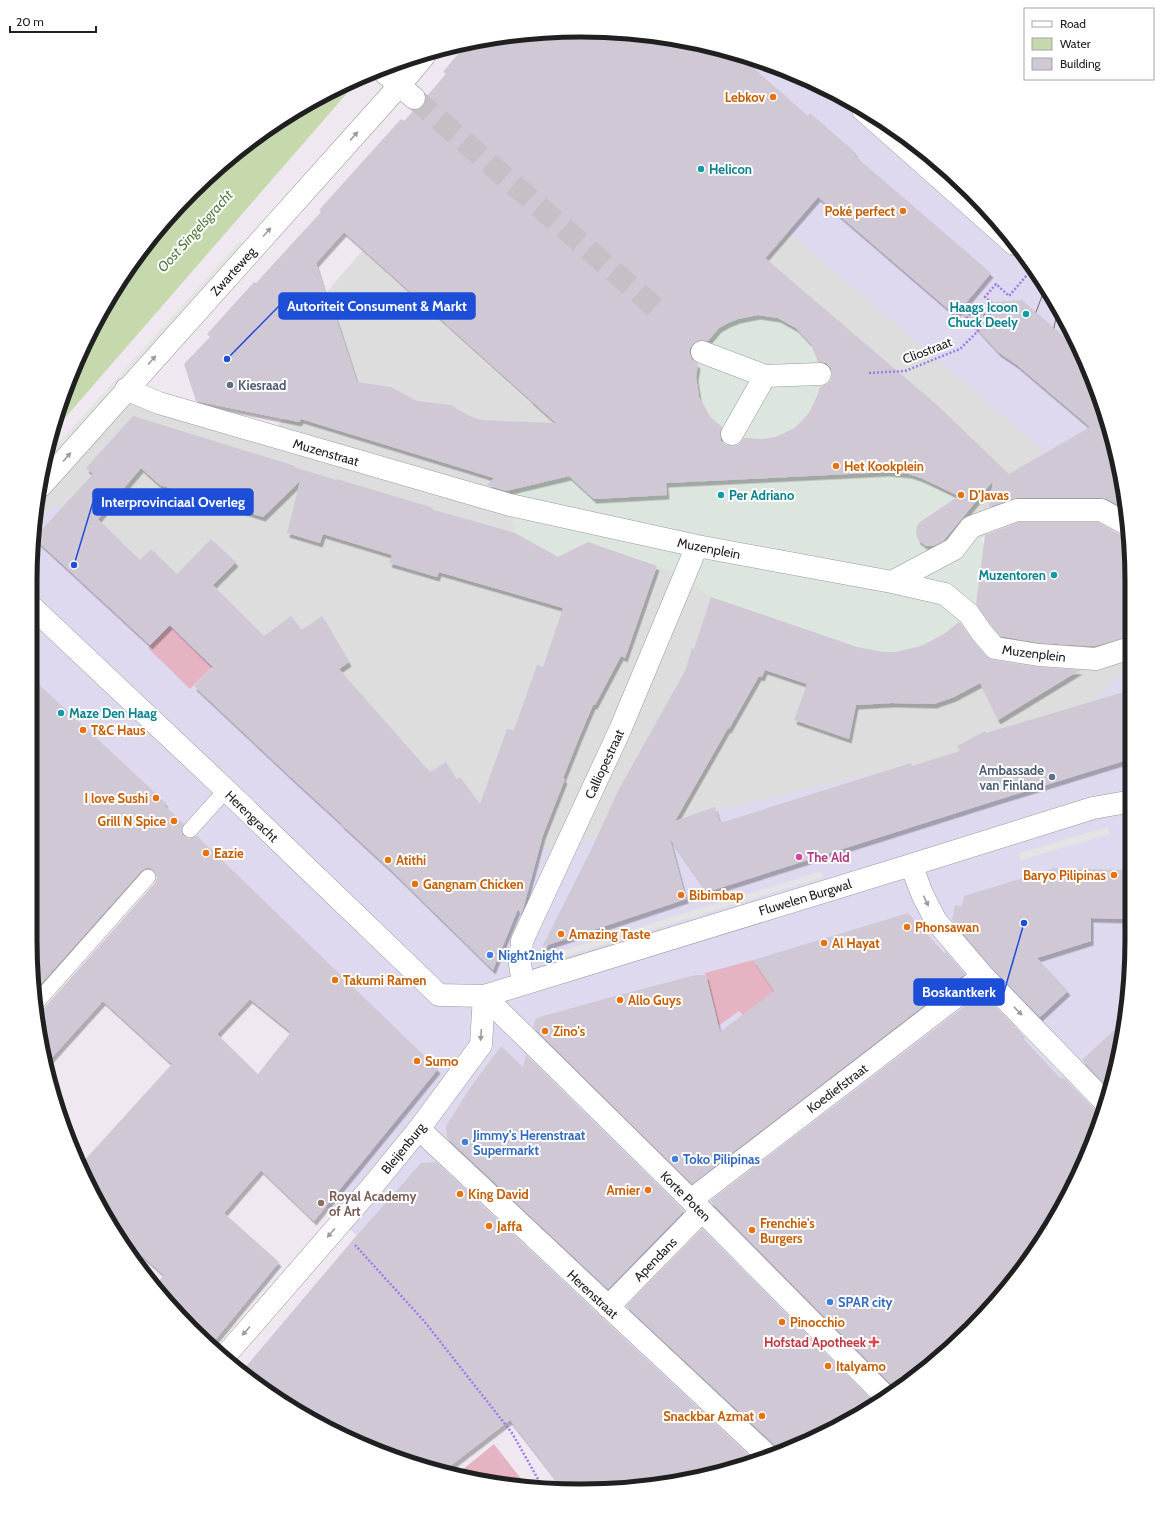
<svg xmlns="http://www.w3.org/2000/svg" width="1162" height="1521" font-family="Cabin,sans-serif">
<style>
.residential{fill:#ddddde}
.commercial{fill:#ded9ef}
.grass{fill:#e5b3c1}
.parking{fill:#e4e4e4}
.plaza{fill:#dce5de}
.water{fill:#c6d9ac}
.building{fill:#d1c8d6;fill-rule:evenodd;filter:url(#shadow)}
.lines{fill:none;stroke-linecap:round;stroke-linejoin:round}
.street-tunnel{stroke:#c6c0c6;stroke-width:22;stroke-dasharray:22 11;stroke-linecap:butt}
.lane-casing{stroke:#9a9a9a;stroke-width:16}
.street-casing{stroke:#9a9a9a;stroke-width:23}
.path{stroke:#9e7bed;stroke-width:2.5;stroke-dasharray:2 2;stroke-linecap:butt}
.lane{stroke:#fff;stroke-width:15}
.street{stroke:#fff;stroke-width:22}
.tram{stroke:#6e6e6e;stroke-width:1}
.oneway{fill:#9b9b9b}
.food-dot{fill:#e8710a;stroke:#fff;stroke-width:1.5}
.culture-dot{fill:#0f9aa8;stroke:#fff;stroke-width:1.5}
.service-dot{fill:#5c6f8a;stroke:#fff;stroke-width:1.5}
.hotel-dot{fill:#d1479c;stroke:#fff;stroke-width:1.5}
.shop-dot{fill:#3f7fe0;stroke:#fff;stroke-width:1.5}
.education-dot{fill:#8d6e63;stroke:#fff;stroke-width:1.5}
.health-dot{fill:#e0444e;stroke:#fff;stroke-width:1.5}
.labels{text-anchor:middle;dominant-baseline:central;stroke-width:4;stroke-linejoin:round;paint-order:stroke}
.food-label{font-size:13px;font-weight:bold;fill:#c56008;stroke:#fff;text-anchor:start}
.culture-label{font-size:13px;font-weight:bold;fill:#0d838f;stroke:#fff;text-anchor:start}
.street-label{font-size:13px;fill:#202020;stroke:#fff}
.service-label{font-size:13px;font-weight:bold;fill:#4e5e75;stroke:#fff;text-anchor:start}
.hotel-label{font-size:13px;font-weight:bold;fill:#b23c85;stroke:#fff;text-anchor:start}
.shop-label{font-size:13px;font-weight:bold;fill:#366cbe;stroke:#fff;text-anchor:start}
.education-label{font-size:13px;font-weight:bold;fill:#785e54;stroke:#fff;text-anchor:start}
.health-label{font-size:13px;font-weight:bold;fill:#be3a42;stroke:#fff;text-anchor:end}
.water-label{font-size:14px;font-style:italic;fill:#517b41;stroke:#fff}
.rim{fill:none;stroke:#202020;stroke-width:5}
.leader{fill:none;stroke:#1d4ed8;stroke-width:1.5}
.callout-dot{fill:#1d4ed8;stroke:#fff;stroke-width:1.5}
.callout{fill:#1d4ed8;stroke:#1d4ed8;stroke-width:1.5}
.callout-label{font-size:14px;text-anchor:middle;font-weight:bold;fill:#fff}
</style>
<defs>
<filter id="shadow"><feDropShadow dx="2.5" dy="4.5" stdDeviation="0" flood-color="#0004"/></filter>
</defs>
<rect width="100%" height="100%" fill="#efe8f0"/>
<path class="residential" d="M812 205 1126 505 1010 502 989 532 968 550 965 592 995 648 1127 649V1012L1103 1117 1039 1246 971 1329 31 556V545L40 492 128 394 269 435 330 367 320 300 362 251 532 405 581 350 728 304Z"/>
<path class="commercial" d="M581 30 689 41 792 72 887 123 971 192 1039 275 1103 404 1127 509V522L738 189 564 32Z
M56 503 433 875 1062 731 1127 667V1012L1103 1117 1039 1246 971 1329 887 1398 792 1449 724 1472 581 1491 571 1490 572 1489 556 1480 357 1236 294 1176 380 1084 31 751V545L34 526Z"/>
<path class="grass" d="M169 626 212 667 190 689 148 648Z
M753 960 782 1001 751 1024 739 1011 714 1029 717 1018 705 973Z
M494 1444 525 1484 456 1475Z"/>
<path class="parking" d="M240 241 245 245 44 470 46 457Z
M1108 827 1110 834 1021 860 1019 853Z
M822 871 824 877 559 958 558 952Z"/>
<path class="plaza" d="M696 377a62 62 0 1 1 124 0a62 62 0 1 1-124 0Z
M887 472 909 474 921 478 944 491 954 499 962 509 969 520 971 527 987 549 983 552 977 598 979 602 969 614 944 634 933 641 921 646 896 652 870 651 857 647 710 597 684 577 657 566 562 555 558 557 515 533 510 505 522 487 569 476 594 499 667 495 666 483Z"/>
<path class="water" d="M361 77 51 434 87 337 133 264 219 166 275 123Z"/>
<path class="building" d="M581 30 689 41 740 56 808 116 810 113 856 153 854 155 991 273 965 304 1022 300 1073 344 1103 404 1127 510 1107 499 1101 498H1017L989 507 993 481 943 541 933 546H926L918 540 916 531 917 526 920 522 959 496 921 478 909 474 887 472 869 473 666 483 667 495 594 499 569 476 506 491 487 485 494 478 301 419 299 422 196 401 184 364 210 337 207 334 254 282 256 283 321 212 319 210 401 119 404 121 414 110H419L423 106 426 101V97L446 74 443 72 468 42 474 41ZM818 197 955 315 960 310 998 352 1017 365 1090 427 1009 474 936 404 765 258ZM344 232 444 322 556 423 481 420 469 416 451 405 417 401 391 387 357 382 330 299H327L316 263ZM758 315 778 318 796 328 811 344 818 362 826 363 831 368 832 374 831 380 827 384 820 387 818 394 809 413 795 428 776 437 762 439 744 438 739 445 732 446 726 445 721 441 720 434 722 427 709 416 699 397 696 377 698 364 692 360 690 354V348L694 343 700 340 708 341 719 328 728 323 738 319Z
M133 416 295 466 294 467 336 480 337 479 434 508 431 509 515 533 558 557 588 542 657 566 625 658 621 656 595 705H593L579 738 563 778 565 779 543 835 523 909 521 914 518 909 493 970 391 870 341 824H342L296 782 194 686 213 667 170 625 150 645 34 538 93 474 86 468ZM141 468 160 485 263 517 300 481 287 533 320 543 323 534 392 555 389 563 403 567 437 577 439 572 563 608 543 667 537 665 514 730 507 729 480 804 460 777 456 779 446 762 430 772 339 669 349 662 322 616 302 630 291 616 264 636 213 585 236 562 211 539 177 574 151 549 140 560 98 519Z
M1019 522H1098L1121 535 1127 536V637L1094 646 1040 643 1001 636 976 604 985 535Z
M711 597 857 647 883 652H896L921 646 944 634 959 622 973 641 986 656 993 660 1038 667 1080 670 998 720 980 683 954 697 934 704 892 703 856 705 849 739 794 720 807 684 765 670 762 677 759 676 729 729 728 728 675 821 715 807 720 823 911 763 912 766 960 751 957 746 985 731 986 733 1127 691V760L994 801 707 892 670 839 686 899 542 947 591 850 619 789 685 671 692 648 694 649Z
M31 677 166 803 164 805 184 824 181 829 184 836 189 839 197 836 438 1069 314 1221 261 1170 224 1213 279 1262 211 1345 192 1330 162 1291 166 1287 159 1281 164 1275 131 1246 129 1248 104 1216 82 1163 172 1064 103 1001 46 1064 39 1010 45 1007 155 883 157 878 156 874 150 868H146L141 871 36 989 30 940ZM250 999 291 1032 258 1074 217 1034Z
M1055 868 1127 870V919L1091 918V941L1037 958 1068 991 1040 1017 992 968 952 920 955 905 962 906 964 896Z
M908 913 945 954V951L965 974 692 1184 533 1027 536 1018 608 998 696 975H706L720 1032 774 991 753 960Z
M982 993 1022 1034 1020 1035 1061 1079 1063 1077 1097 1112 1103 1115 1039 1246 971 1329 897 1390 710 1201Z
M1125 1020 1116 1062 1109 1089 1082 1060Z
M501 1046 523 1067 526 1055 684 1211 608 1289 447 1138 446 1126 470 1088Z
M436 1162 600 1316 755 1461 724 1472 581 1491 562 1488 510 1420 441 1473 439 1472 306 1417 243 1370 357 1235 421 1163Z
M702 1229 876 1404 792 1449 781 1453 778 1448 626 1306Z"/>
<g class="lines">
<path class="street-tunnel" d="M414 98 657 309"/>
<defs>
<path id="lane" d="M190 830 226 790
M38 1001 148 877"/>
<path id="street" d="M380 69 414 98
M863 110 1014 244
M702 352 765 376 732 434
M765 376 820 374
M126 389 159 403 510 505 697 546 892 582 945 594 969 614 982 633 995 648 1039 655 1096 659 1127 649
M41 486 399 86 425 55
M892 582 954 549 971 527 1017 510H1101L1127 524
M31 606 226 790 439 995 484 996 911 865 1093 808 1127 802
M911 865 923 896 936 921 983 976 1106 1103
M523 983 520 964 522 941 620 730 697 546
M484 996 702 1211 887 1398
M419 1129 769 1457
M691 1200 983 976
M608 1307 702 1211
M225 1356 370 1189 419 1129 481 1045 484 996"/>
</defs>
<use href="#lane" class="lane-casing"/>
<use href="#street" class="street-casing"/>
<path class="path" d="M869 373 905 371 960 349 978 331 965 320 976 308 988 318 998 308 985 297 996 284 1009 296 1033 268
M355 1245 424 1321 512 1433 542 1486"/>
<use href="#lane" class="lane"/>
<use href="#street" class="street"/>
<path class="tram" d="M1036 312 1045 288
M1054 328 1057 312"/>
</g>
<defs><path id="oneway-solid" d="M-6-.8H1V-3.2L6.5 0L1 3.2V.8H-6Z"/></defs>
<g class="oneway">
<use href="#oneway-solid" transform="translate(354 136) rotate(-48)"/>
<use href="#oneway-solid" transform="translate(267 232) rotate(-48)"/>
<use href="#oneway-solid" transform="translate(152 360) rotate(-48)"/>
<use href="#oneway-solid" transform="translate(67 457) rotate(-49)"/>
<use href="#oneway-solid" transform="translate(926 901) rotate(64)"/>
<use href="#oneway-solid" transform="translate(1018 1011) rotate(46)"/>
<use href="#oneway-solid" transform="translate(481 1035) rotate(94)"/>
<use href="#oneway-solid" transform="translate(331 1233) rotate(131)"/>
<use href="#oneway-solid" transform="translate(246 1331) rotate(131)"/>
</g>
<g class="food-dot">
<circle cx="773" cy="97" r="4"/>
<circle cx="903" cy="211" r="4"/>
<circle cx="836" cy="466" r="4"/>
<circle cx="961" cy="495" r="4"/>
<circle cx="83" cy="730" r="4"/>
<circle cx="156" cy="798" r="4"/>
<circle cx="174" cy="821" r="4"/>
<circle cx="206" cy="853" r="4"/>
<circle cx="388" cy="860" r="4"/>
<circle cx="1114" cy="875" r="4"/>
<circle cx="415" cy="884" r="4"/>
<circle cx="681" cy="895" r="4"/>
<circle cx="907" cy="927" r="4"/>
<circle cx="561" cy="934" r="4"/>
<circle cx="824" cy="943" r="4"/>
<circle cx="335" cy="980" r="4"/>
<circle cx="620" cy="1000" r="4"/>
<circle cx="545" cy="1031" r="4"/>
<circle cx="417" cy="1061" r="4"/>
<circle cx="648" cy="1190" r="4"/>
<circle cx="460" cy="1194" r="4"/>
<circle cx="489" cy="1226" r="4"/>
<circle cx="752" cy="1230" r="4"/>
<circle cx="782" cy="1322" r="4"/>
<circle cx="828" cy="1366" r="4"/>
<circle cx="762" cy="1416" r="4"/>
</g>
<g class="culture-dot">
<circle cx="701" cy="169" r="4"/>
<circle cx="1026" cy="314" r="4"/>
<circle cx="721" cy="495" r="4"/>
<circle cx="1054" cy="575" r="4"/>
<circle cx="61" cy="713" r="4"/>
</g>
<g class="service-dot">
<circle cx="230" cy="385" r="4"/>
<circle cx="1052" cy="777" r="4"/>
</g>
<circle class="hotel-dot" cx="799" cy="857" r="4"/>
<g class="shop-dot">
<circle cx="490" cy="955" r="4"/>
<circle cx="465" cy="1142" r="4"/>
<circle cx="675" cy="1159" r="4"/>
<circle cx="830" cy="1302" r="4"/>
</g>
<circle class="education-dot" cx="321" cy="1203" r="4"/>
<path class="health-dot" d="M872 1336h4v4h4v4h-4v4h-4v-4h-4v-4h4z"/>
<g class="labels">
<g class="food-label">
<text x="765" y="97" text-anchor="end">Lebkov</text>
<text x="895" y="211" text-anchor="end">Poké perfect</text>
<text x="844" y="466">Het Kookplein</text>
<text x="969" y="495">D'Javas</text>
<text x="91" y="730">T&amp;C Haus</text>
<text x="148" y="798" text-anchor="end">I love Sushi</text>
<text x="166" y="821" text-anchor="end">Grill N Spice</text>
<text x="214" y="853">Eazie</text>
<text x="396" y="860">Atithi</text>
<text x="1106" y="875" text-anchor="end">Baryo Pilipinas</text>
<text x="423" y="884">Gangnam Chicken</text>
<text x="689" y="895">Bibimbap</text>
<text x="915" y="927">Phonsawan</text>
<text x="569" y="934">Amazing Taste</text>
<text x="832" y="943">Al Hayat</text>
<text x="343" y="980">Takumi Ramen</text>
<text x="628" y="1000">Allo Guys</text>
<text x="553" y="1031">Zino's</text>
<text x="425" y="1061">Sumo</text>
<text x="640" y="1190" text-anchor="end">Amier</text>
<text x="468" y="1194">King David</text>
<text x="760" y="1223">Frenchie's<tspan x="760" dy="15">Burgers</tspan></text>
<text x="497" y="1226">Jaffa</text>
<text x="790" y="1322">Pinocchio</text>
<text x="836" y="1366">Italyamo</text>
<text x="754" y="1416" text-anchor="end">Snackbar Azmat</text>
</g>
<g class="culture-label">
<text x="709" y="169">Helicon</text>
<text x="1018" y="307" text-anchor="end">Haags Icoon<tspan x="1018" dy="15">Chuck Deely</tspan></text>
<text x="729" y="495">Per Adriano</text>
<text x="1046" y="575" text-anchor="end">Muzentoren</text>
<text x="69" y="713">Maze Den Haag</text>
</g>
<g class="street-label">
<text transform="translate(233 271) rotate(-48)">Zwarteweg</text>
<text transform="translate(927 350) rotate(-21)">Cliostraat</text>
<text transform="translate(326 452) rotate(16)">Muzenstraat</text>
<text transform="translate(709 548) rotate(11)">Muzenplein</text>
<text transform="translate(1034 653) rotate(7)">Muzenplein</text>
<text transform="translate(604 764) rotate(-65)">Calliopestraat</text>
<text transform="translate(252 816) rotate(44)">Herengracht</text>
<text transform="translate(805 897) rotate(-17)">Fluwelen Burgwal</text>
<text transform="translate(837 1088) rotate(-37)">Koediefstraat</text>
<text transform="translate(403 1148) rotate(-51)">Bleijenburg</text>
<text transform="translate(686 1196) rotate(45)">Korte Poten</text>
<text transform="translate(655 1259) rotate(-46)">Apendans</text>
<text transform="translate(593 1294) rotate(43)">Herenstraat</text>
</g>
<g class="service-label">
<text x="238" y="385">Kiesraad</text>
<text x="1044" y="770" text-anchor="end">Ambassade<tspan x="1044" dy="15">van Finland</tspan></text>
</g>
<g class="hotel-label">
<text x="807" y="857">The Ald</text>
</g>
<g class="shop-label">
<text x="498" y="955">Night2night</text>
<text x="473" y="1135">Jimmy's Herenstraat<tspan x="473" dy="15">Supermarkt</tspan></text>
<text x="683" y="1159">Toko Pilipinas</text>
<text x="838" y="1302">SPAR city</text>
</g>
<g class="education-label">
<text x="329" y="1196">Royal Academy<tspan x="329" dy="15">of Art</tspan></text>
</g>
<g class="health-label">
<text x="866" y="1342">Hofstad Apotheek</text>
</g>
<g class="water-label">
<text transform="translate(195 231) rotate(-48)">Oost Singelsgracht</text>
</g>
</g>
<path d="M0 0H1162V1521H0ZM581 37H581A544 544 0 0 1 1125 581V940A544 544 0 0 1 581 1484H581A544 544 0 0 1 37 940V581A544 544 0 0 1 581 37Z" fill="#fff" fill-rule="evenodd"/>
<path class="rim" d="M581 37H581A544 544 0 0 1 1125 581V940A544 544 0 0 1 581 1484H581A544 544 0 0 1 37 940V581A544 544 0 0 1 581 37Z"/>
<path class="leader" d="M227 359L279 306M74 565L93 502M1024 923L1004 992"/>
<g class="callout-dot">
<circle cx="227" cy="359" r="4"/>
<circle cx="74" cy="565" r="4"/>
<circle cx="1024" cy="923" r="4"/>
</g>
<g class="callout">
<rect x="279" y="293" width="196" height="26" rx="4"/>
<rect x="93" y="489" width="160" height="26" rx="4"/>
<rect x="914" y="979" width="90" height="26" rx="4"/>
</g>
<g class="callout-label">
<text x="377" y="311">Autoriteit Consument &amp; Markt</text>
<text x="173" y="507">Interprovinciaal Overleg</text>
<text x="959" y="997">Boskantkerk</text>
</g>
<rect x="1024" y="8" width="130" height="72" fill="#ffffff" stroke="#a6a6a6"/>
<rect x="1032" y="21" width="20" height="6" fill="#ffffff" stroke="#a6a6a6"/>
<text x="1060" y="28" font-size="12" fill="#202020">Road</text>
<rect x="1032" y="38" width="20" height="12" fill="#c6d9ac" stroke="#a6a6a6"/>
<text x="1060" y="48" font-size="12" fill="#202020">Water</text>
<rect x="1032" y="58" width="20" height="12" fill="#d1c8d6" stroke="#a6a6a6"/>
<text x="1060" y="68" font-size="12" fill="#202020">Building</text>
<path d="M10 26v6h86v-6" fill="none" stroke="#202020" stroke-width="2"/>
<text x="16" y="26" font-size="12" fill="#202020" stroke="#ffffff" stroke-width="3" paint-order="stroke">20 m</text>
</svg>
